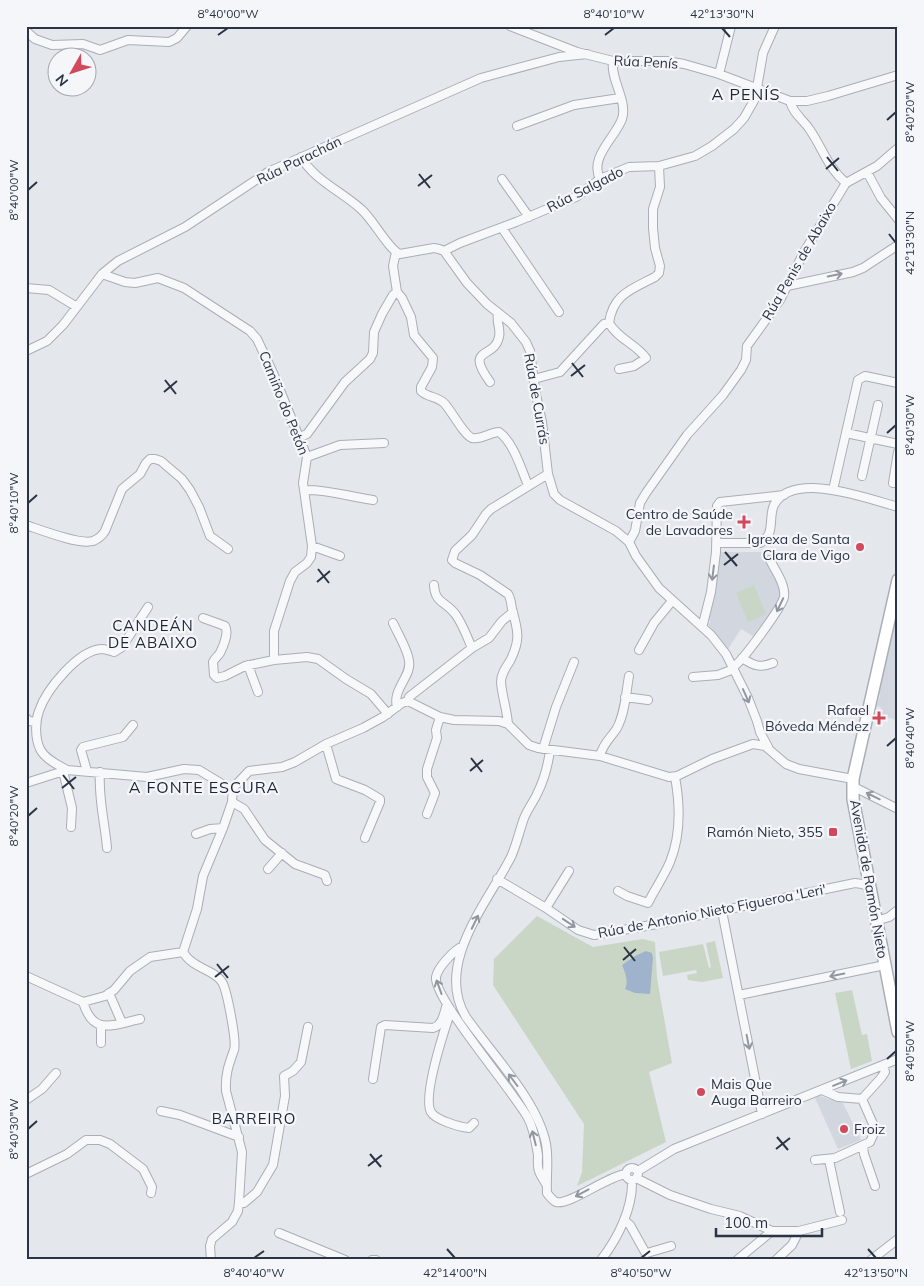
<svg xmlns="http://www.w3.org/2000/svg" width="924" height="1286" font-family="Mulish,sans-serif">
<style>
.built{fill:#d2d6de}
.green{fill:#c9d6c5}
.water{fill:#9fb4cc}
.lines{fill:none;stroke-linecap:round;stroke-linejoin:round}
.minor-casing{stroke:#a9aeb7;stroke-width:10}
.secondary-casing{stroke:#a9aeb7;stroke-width:14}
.minor{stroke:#f7f8fa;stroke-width:8}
.secondary{stroke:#fff;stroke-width:11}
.oneway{stroke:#9196a0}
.ticks{fill:none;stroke:#2b3445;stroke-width:2}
.poi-dot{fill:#d1495b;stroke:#f4f6f9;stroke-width:2}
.labels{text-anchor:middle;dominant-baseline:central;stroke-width:4.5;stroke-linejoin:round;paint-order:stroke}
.street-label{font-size:14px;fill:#2b3445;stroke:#f4f6f9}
.poi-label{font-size:14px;fill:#2b3445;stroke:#f4f6f9;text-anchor:end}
.neighbourhood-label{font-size:15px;letter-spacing:1px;fill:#1d2536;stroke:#f4f6f9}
.quarter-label{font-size:16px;letter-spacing:1px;fill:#1d2536;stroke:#f4f6f9}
.neatline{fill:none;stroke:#2b3445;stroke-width:2}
.ticks-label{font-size:12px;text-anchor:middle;fill:#2b3445}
</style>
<rect width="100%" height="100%" fill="#e4e7ec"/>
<path class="built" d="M719 552H767V560L781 588V596L775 609 753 636 741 629 728 649 708 624 711 622 709 620Z
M898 606V721L879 714 881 707 877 706 880 696 877 691Z
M819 1096 843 1103 861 1140 838 1149 815 1098Z"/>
<path class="green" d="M754 585 766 614 748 622 736 593Z
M537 916 593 947 643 939 655 942 657 978 672 1063 649 1072 666 1142 577 1186 582 1172 584 1124 493 985 494 959Z
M715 941 723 978 702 982 688 980 687 975 697 973 696 970 663 976 659 952 703 944 709 968 711 967 706 943Z
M852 990 862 1035 867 1034 872 1061 851 1069 835 993Z"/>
<path class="water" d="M646 951 652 953 653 958 650 994 635 993 625 989C629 982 625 972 622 965L635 956Z"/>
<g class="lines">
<defs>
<path id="minor" d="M510 26 577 52 613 61H667L684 64 719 74 790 101H807L828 96 898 75
M26 31 35 39 52 45 83 44 100 50 128 40 169 42 177 38 187 26
M719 74 731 26
M757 88 763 53 775 26
M790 101C793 114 804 120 810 130 823 149 828 168 846 183
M517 126 574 105 620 98
M301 157C315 181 343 192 362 210 374 221 389 250 400 254L434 248 439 249 444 251 467 283 487 304 511 323 526 342 530 351 535 390 542 422 548 474 554 494 560 500 616 531 629 542 636 556 659 588 711 635 726 654 748 698 757 721 760 732 768 747
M867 172 881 198 898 219
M502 179 529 217
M600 179C589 157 615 138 622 119 628 101 610 79 613 61
M502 228 559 312
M444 251 460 243 516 222 576 197 600 179 629 167 659 166 695 156 712 146 734 129 744 118 760 90
M102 274 125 282 135 283 158 278 184 288 250 331 257 339 273 373 307 457 303 483 312 546 311 557 307 563 295 572 290 581 274 631V660L307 657 318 659 346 679 371 694 388 714
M787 286 853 272 863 268 898 245
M26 288 49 290 77 307
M397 292 402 298 411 317 414 335 433 358 432 367 421 387V391C428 398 438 396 445 404 452 412 464 435 472 438 481 440 491 432 499 432 514 443 521 469 528 485
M609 323C618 339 636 344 646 358L634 366 619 369
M26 351 47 341 63 325 102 274 118 261 185 227 268 172 481 78 559 57 587 54
M534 379 560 372 604 324 609 323C613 294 632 289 655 277L659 273 660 266 655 248 653 228V209L660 187 659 166
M490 382C464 346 494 360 499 337 501 329 496 322 498 313
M846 433 898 444
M300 437 307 434 345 382 370 359 373 353 374 332 382 314 393 295 397 292 393 266 396 252
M307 457 340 445 384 443
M862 476 878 405
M893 483 898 452
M304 490C327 489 350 497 373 500
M833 490 858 380 865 376 898 383
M26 525C41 530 79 545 93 541 98 539 102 536 105 531L122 489 140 474 146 463 150 459H155L161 461 182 479 190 490 199 507 210 536 228 549
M629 542 635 531 640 503 646 493 687 435 723 395 741 370 746 360 747 346 780 300 804 252 846 183 877 166 898 148
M717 543H760C776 535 768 517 774 505 793 470 869 499 898 507
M312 546 340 556
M434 585C435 604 446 601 456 615 463 625 467 637 472 648
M203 618 225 626C229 632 224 645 220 653 218 656 215 658 213 662L214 675 217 678 225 676 245 666 274 660
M393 623C398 634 408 650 409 661 412 676 392 689 397 707
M701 626 703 624 711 592 716 552 717 506 720 502 784 495
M639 650 654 623 672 601
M742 658C754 666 760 668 773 663
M248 665 258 692
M733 667C742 662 782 607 784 597 786 585 775 570 770 560
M693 677 718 675 734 669
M625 697 648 700
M408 701 409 697 472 648 489 638 502 621 513 612
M26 718 29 721 36 722
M508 724C507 710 502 696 501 682 501 674 506 667 510 661 521 640 518 630 512 609 511 603 511 599 508 594L480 575 455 563 452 560 455 551 472 535 486 514 491 509 548 474
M326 744 336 779 365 790 380 799V802L365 838
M543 749 556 707 574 662
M550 750C548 766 544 780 537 794 533 803 526 811 523 821 519 833 516 846 511 857 487 903 434 965 466 1017 491 1053 538 1101 546 1144 549 1160 546 1177 547 1193 550 1197 552 1200 556 1202 569 1206 607 1176 626 1174
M600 756C603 743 611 738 617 728 625 713 626 693 629 676
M67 770C58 765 45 759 40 749 35 738 35 722 39 711 46 690 78 650 102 649 106 649 110 651 114 652L122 647 148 607
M63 771 72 808 71 827
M87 771 81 750 83 747 123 737 133 725
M100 772C98 798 105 823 107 848
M26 783 67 770 147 777 184 769 199 770 227 787 233 788 249 771 282 767 295 762 326 744 363 728 383 717 402 703 408 701 440 717 454 720 499 721 508 724 529 745 538 748 600 756 669 777 677 776 712 759 753 744 765 746 786 764 799 769 853 779
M852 786 898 809
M232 802 244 809 265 840 295 864 325 875 327 881
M427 814 435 793 427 777V769L437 738 436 730 440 717
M196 834 210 829 223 828
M268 869 282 853
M497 879 546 908 578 930 594 935 657 924 855 883 862 884 870 887
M618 891 627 896 648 903C655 889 664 876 670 862 681 835 680 804 675 777
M546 908 569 871
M722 911 762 1114
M876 921 889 917 898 910
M463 946C454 950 438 967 436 977 433 998 514 1092 528 1118 534 1129 536 1143 538 1155 538 1160 537 1166 539 1171 540 1175 544 1180 546 1184
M183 952C185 955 188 959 191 961 200 969 216 972 222 982 227 990 237 1042 234 1050 229 1064 225 1074 226 1091L242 1152 239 1202 238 1211 232 1222 212 1239 210 1246 211 1260
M183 952 197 909 203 876 223 828 232 802 233 788
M26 976 83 1002 105 996 114 990 130 971 150 957 183 952
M109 993 122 1023
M739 995 885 965
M83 1002C93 1036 112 1025 140 1019
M451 1010C445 1028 422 1096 431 1112 435 1120 460 1127 469 1128L474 1123
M101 1025V1043
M373 1079 381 1027 385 1025 433 1028C443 1025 444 1013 447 1004
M822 1090 838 1097 862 1099 881 1078 885 1072 883 1066
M26 1100 42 1089 56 1073
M161 1111 180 1115 239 1137
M863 1146 864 1154 875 1186
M815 1160 835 1158 870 1142 874 1133 873 1124 862 1099
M829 1160 840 1212
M626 1174a6 6 0 1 1 12 0a6 6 0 1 1-12 0Z
M638 1171 674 1149 898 1059
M26 1174 67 1154 86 1140H100L110 1144 143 1169 152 1187 151 1193
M636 1178 670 1195 711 1209 740 1216 772 1231H799L842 1220
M239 1202 244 1203 257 1192 273 1165 285 1096 284 1076 293 1071 301 1062 308 1027
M624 1220 630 1225 645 1252 647 1253 671 1246
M279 1233 345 1260
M372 1260H376
M601 1260C618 1238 633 1208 632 1180
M737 1260 772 1231
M776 1260 792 1245 799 1231
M871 1260 898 1239"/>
<path id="secondary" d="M898 580 853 779V799L898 1032"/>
</defs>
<use href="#minor" class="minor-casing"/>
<use href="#secondary" class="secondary-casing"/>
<use href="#minor" class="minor"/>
<use href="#secondary" class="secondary"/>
</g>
<defs><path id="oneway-shaft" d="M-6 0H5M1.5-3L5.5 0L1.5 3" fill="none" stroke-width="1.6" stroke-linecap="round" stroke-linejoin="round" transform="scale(1.25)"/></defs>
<g class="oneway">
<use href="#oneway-shaft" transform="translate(835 275) rotate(-11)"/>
<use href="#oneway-shaft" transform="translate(713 573) rotate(97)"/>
<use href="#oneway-shaft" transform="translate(780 605) rotate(115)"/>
<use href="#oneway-shaft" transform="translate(746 696) rotate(66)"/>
<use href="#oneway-shaft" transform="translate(873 796) rotate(-154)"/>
<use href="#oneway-shaft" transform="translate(475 922) rotate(-64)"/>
<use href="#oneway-shaft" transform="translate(569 923) rotate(34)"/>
<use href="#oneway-shaft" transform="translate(837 975) rotate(169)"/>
<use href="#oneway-shaft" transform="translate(439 987) rotate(-110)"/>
<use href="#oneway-shaft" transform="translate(748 1042) rotate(79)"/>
<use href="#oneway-shaft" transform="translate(513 1080) rotate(-127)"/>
<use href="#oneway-shaft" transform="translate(840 1083) rotate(-22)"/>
<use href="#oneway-shaft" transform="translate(534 1138) rotate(-104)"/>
<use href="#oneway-shaft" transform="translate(582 1193) rotate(152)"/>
</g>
<path class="ticks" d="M722 28 730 37M218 35 228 28M605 35 614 28M887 120 896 112M827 157 838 171M826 169 839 158M419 174 430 188M418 186 432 175M28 190 37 182M889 234 896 243M572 363 583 377M571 376 585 365M165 380 176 394M164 392 177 381M887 433 896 425M28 503 37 495M725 552 737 566M724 565 738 554M318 569 329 583M317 582 330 571M887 746 896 738M471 758 482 772M470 771 483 760M63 775 74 789M62 788 76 777M28 816 37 808M624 947 635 961M623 960 636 949M217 964 228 978M215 977 229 966M887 1059 896 1051M28 1129 37 1121M777 1137 788 1150M776 1149 790 1138M370 1154 381 1167M368 1166 382 1155M447 1249 455 1258M868 1249 876 1258M254 1258 264 1251M641 1258 650 1251"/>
<g class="poi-dot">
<path d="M741.5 514.5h5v5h5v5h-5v5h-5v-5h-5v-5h5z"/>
<circle cx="860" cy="547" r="5"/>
<path d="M876.5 710.5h5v5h5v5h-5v5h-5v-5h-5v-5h5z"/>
<rect x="828" y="827" width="10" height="10" rx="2.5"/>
<circle cx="701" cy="1092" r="5"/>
<circle cx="844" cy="1129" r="5"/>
</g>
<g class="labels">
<g class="street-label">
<text transform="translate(646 62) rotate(3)">Rúa Penís</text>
<text transform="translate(299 160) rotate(-26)">Rúa Parachán</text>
<text transform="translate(585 189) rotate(-27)">Rúa Salgado</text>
<text transform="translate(799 261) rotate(-60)">Rúa Penis de Abaixo</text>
<text transform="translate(537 399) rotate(80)">Rúa de Currás</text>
<text transform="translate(284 403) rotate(68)">Camiño do Petón</text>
<text transform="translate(869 879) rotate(80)">Avenida de Ramón Nieto</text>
<text transform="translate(712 911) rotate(-11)">Rúa de Antonio Nieto Figueroa 'Leri'</text>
</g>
<g class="poi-label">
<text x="733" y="514">Centro de Saúde<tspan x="733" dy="16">de Lavadores</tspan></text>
<text x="850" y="539">Igrexa de Santa<tspan x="850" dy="16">Clara de Vigo</tspan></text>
<text x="869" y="710">Rafael<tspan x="869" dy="16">Bóveda Méndez</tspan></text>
<text x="823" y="832">Ramón Nieto, 355</text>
<text x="711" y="1084" text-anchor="start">Mais Que<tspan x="711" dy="16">Auga Barreiro</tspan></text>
<text x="854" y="1129" text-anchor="start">Froiz</text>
</g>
<g class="neighbourhood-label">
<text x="153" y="625">CANDEÁN<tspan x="153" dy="17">DE ABAIXO</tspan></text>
<text x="254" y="1118">BARREIRO</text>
</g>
<g class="quarter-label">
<text x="746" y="94">A PENÍS</text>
<text x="204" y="787">A FONTE ESCURA</text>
</g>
</g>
<rect width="924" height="1286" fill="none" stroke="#f4f6f9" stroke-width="55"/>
<g transform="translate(72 72) rotate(231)"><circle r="24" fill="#f4f6f9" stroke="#a4a8b1"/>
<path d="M0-4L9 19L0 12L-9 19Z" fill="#d1495b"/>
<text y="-8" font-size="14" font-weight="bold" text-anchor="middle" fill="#2b3445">N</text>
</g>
<path d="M716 1228v8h106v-8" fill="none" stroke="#2b3445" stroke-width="2.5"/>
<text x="724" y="1228" font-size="15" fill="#2b3445" stroke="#f4f6f9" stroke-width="4" paint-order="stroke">100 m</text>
<rect x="28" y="28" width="868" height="1230" class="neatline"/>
<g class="ticks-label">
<text x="228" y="18">8°40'00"W</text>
<text x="614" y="18">8°40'10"W</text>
<text x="722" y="18">42°13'30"N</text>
<text transform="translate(910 112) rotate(-90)" y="4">8°40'20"W</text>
<text transform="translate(14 190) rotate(-90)" y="4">8°40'00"W</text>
<text transform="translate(910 243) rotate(-90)" y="4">42°13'30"N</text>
<text transform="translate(910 425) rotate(-90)" y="4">8°40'30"W</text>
<text transform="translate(14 503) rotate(-90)" y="4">8°40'10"W</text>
<text transform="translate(910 738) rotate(-90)" y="4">8°40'40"W</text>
<text transform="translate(14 816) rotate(-90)" y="4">8°40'20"W</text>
<text transform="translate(910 1051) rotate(-90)" y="4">8°40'50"W</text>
<text transform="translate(14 1129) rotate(-90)" y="4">8°40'30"W</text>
<text x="254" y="1277">8°40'40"W</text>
<text x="455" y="1277">42°14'00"N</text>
<text x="641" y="1277">8°40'50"W</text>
<text x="876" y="1277">42°13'50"N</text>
</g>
</svg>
